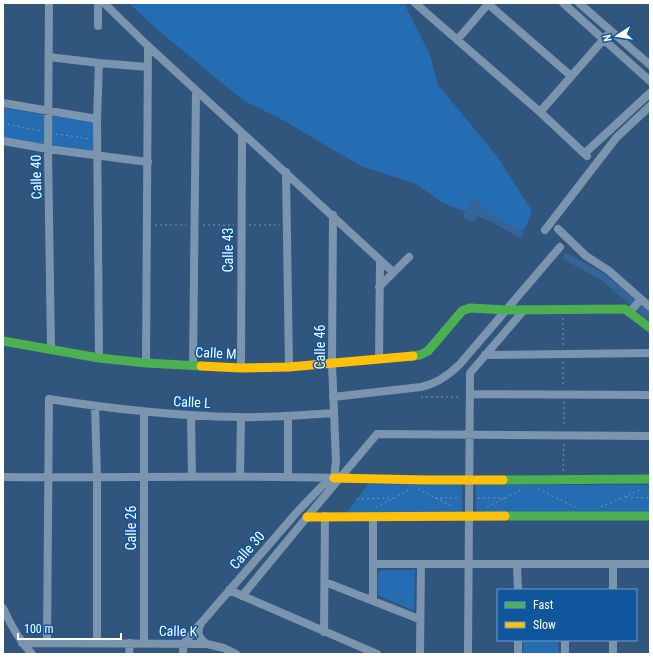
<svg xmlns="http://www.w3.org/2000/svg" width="653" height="657" font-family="'Roboto Condensed',sans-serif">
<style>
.green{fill:#256db3}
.water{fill:#356598}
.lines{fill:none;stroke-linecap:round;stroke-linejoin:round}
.canal{stroke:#356598;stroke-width:7}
.path{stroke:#7b95ae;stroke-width:1;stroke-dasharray:2 3;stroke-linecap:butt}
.street{stroke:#7b95ae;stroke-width:8}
.fast{stroke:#4caf50;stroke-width:9}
.slow{stroke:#ffc107;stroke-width:9}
.labels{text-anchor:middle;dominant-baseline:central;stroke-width:3;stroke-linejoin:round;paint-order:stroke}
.street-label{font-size:14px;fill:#fff;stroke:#10569d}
</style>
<rect width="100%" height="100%" fill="#30567d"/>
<path class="green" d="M129 3H404L430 55 438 85 497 156 532 211 524 231 482 218 443 203 416 184 361 166 281 119 244 101 153 26Z
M3 108 46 115 45 143 43 145 3 138Z
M51 116 95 122 94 153 51 147Z
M368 484 462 485V512H347Z
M476 485H650V512H476Z
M381 570H415L414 611 378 595V573Z
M523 640H558V654H523Z"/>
<path class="water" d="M472 199 476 200 483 207 481 212 474 222 463 217Z"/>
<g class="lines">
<path class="canal" d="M481 212 520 234
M567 257 603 277 650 317"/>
<path class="path" d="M3 123 41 131
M56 134 90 139
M155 225H186
M203 225H234
M249 225H280
M563 318V347
M563 362V387
M421 397H461
M564 402V427
M563 471 564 442
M418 489 454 507
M538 489 575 507
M626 497 650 498
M435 498H460
M478 498H505
M357 499 393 498
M487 507 523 489
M601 507 642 489
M376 508 410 489"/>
<path class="street" d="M49 3 48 149 51 350
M104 3 148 46 393 272
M415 3 540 112 587 156
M487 3 571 76
M563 3 650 81
M579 3 650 65
M98 26V3
M457 40 489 3
M49 57 99 63 148 67
M99 63 97 119 99 358
M3 103 97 119
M540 112 611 31
M3 141 48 149 148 162
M585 153 650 93
M286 172 289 367
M333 215 332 364 336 461 334 478
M558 229 586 256 608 270 650 307
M545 230 616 138 650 106
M379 287 409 257
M630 312 641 299
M485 355 650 353
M379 359 380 261
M146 363 148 46
M193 366 196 91
M241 368 242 133
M470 394 650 395
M333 397 421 387C436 384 449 375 460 364L560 247
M95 406 97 477V643
M191 416 192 477
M288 416V477
M240 476 241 417
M3 477C113 478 224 475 334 478
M373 516V600
M373 564H650
M517 564 518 590
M325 582 419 619
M229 590 377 654
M613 590V565
M242 596 307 517 377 434 650 436
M3 608C11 626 19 640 32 654
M201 623C196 633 199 639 207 644
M324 632 325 516
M518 640V654
M565 640V654
M613 640V654
M22 643 207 644 224 648 236 654
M47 643 49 399C112 409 175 416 239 417 271 418 302 415 334 413
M144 643V412
M129 654 130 643
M183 654V644L298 511 322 486 334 478
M420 654 421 564
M468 654 470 373 524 310"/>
<path class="fast" d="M3 341 99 358 146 363 201 366
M413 356 420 355 428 351 462 311 470 308 507 310 625 309 650 328
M503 480 650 479
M505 516H650"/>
<path class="slow" d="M201 366 241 368 289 367 413 356
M334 478 427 480H503
M307 517 505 516"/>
</g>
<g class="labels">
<g class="street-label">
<text transform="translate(36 177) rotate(-91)">Calle 40</text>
<text transform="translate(228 250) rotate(-90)">Calle 43</text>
<text transform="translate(320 347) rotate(-90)">Calle 46</text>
<text transform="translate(216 353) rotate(3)">Calle M</text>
<text transform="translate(192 402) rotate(3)">Calle L</text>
<text transform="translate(131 528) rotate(-90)">Calle 26</text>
<text transform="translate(247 550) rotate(-49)">Calle 30</text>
<text transform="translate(178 631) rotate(1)">Calle K</text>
</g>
</g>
<rect width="653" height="657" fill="none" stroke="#ffffff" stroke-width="8"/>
<rect x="497" y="589" width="140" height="52" fill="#10569d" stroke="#709ac4"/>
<rect x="505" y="602" width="20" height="6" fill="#4caf50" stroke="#709ac4"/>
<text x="533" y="609" font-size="12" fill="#ffffff">Fast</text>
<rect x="505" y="622" width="20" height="6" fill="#ffc107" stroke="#709ac4"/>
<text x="533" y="629" font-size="12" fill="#ffffff">Slow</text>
<g transform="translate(617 36) rotate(258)" stroke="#10569d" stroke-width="3" paint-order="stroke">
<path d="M0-3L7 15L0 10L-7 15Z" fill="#ffffff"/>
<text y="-6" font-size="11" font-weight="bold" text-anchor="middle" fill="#ffffff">N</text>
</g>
<path d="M18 633v6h103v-6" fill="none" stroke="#ffffff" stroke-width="2"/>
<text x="24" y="633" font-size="12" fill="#ffffff" stroke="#10569d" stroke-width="3" paint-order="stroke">100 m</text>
</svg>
